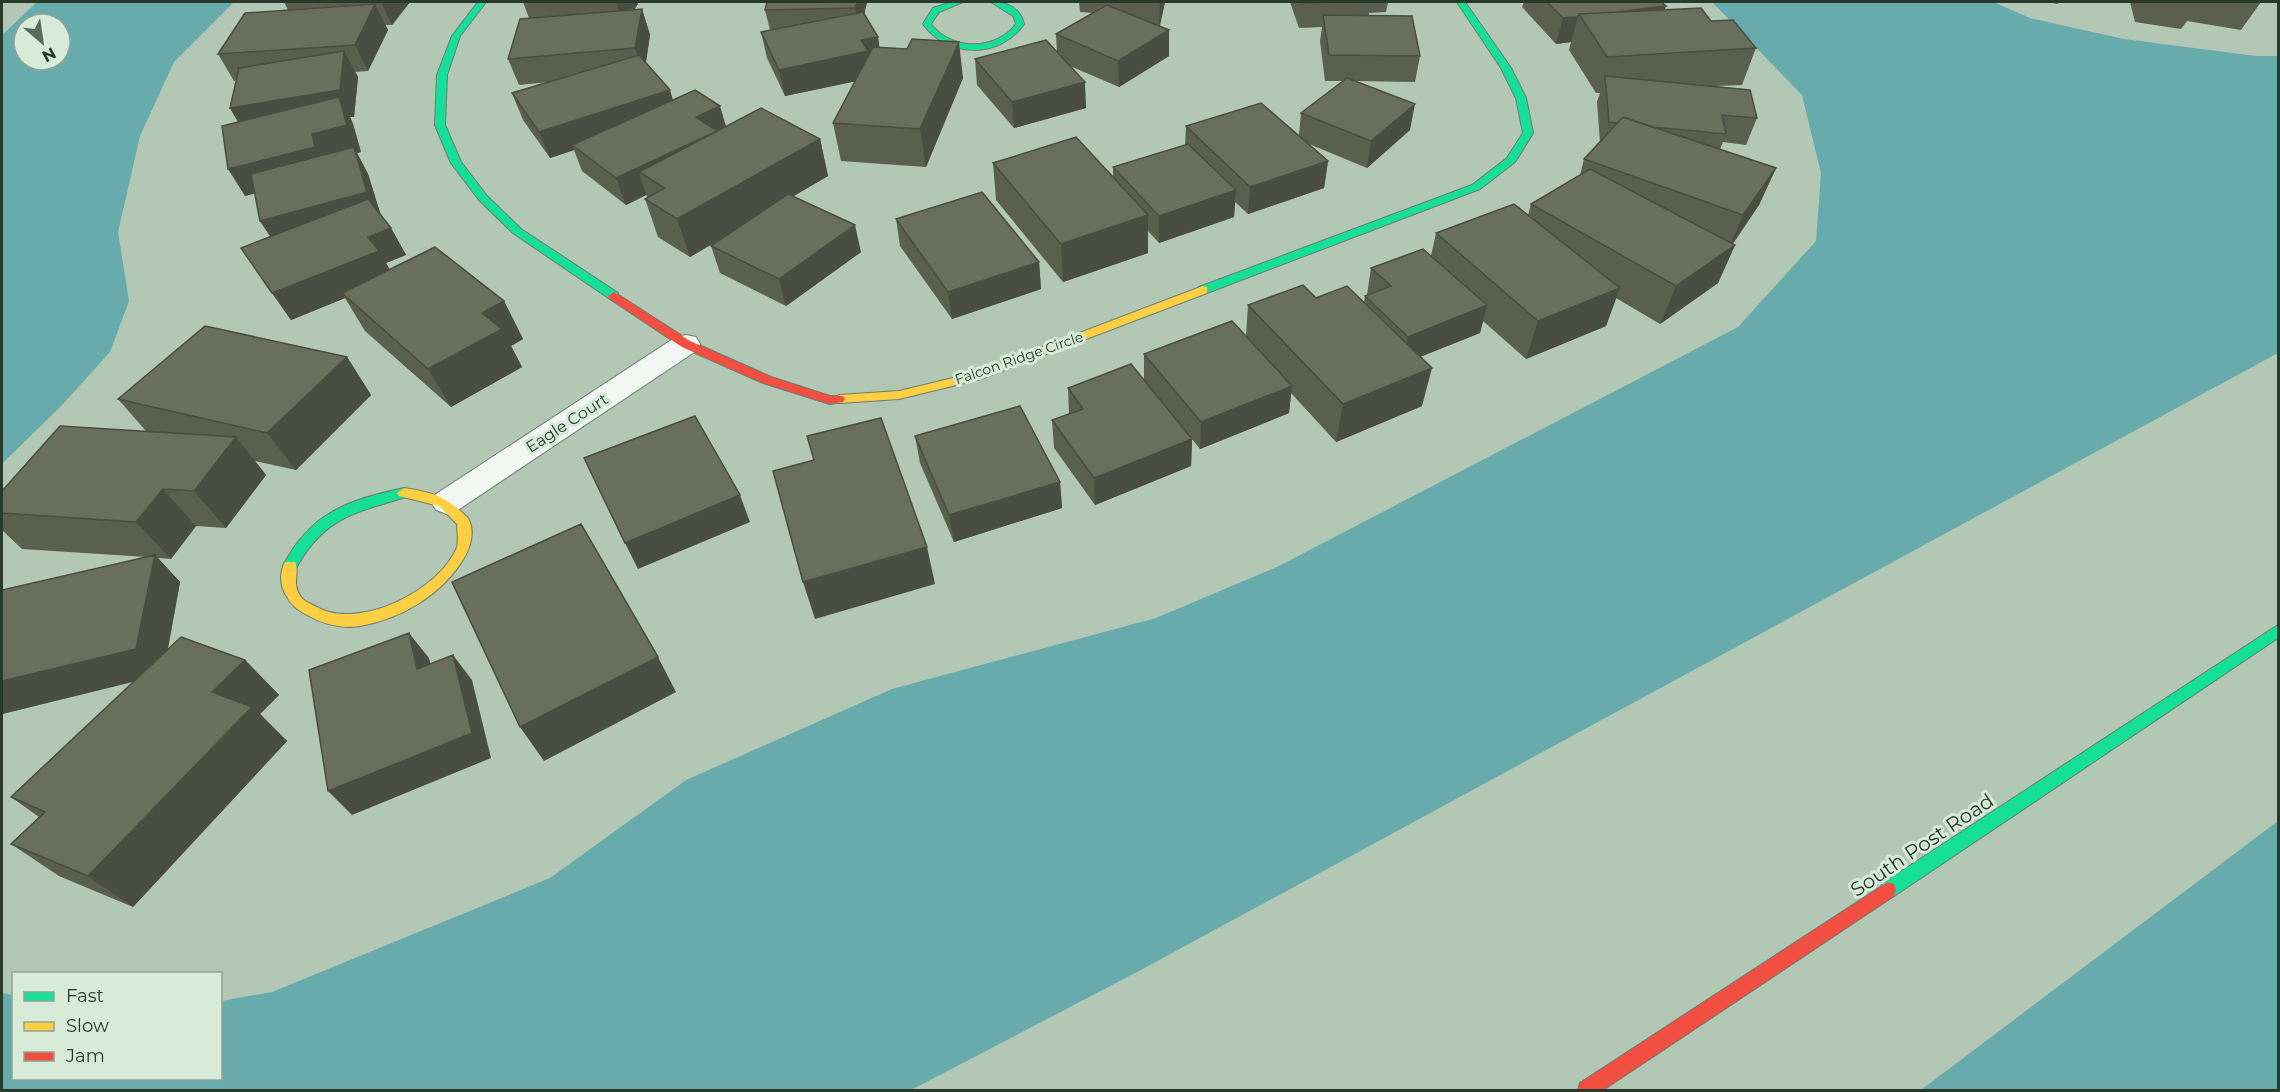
<svg xmlns="http://www.w3.org/2000/svg" width="2280" height="1092" font-family="Montserrat,sans-serif">
<style>
.water{fill:#68abad;fill-rule:evenodd}
.lines{fill:none;stroke-linecap:round;stroke-linejoin:round}
.street-casing{stroke:#6c7c6e;stroke-width:2}
.fast-casing{stroke:#6c7c6e;stroke-width:2}
.slow-casing{stroke:#6c7c6e;stroke-width:2}
.jam-casing{stroke:#6c7c6e;stroke-width:2}
.street{fill:#f3f7f4;fill-rule:evenodd}
.fast{fill:#16e098;fill-rule:evenodd}
.slow{fill:#ffcf43;fill-rule:evenodd}
.jam{fill:#f24e42;fill-rule:evenodd}
.wall{fill:#5a5f50}
.shaded-wall{fill:#4a4d41}
.building{fill:#696e5d;stroke:#4a4d41;stroke-width:1.5}
.labels{text-anchor:middle;dominant-baseline:central;stroke-width:6;stroke-linejoin:round;paint-order:stroke}
.far-street-label{font-size:14px;fill:#29392a;stroke:#d7ebd8}
.street-label{font-size:16px;fill:#29392a;stroke:#d7ebd8}
.near-street-label{font-size:20px;fill:#29392a;stroke:#d7ebd8}
</style>
<rect width="100%" height="100%" fill="#b2c7b4"/>
<path class="water" d="M37 2H234L174 62 140 136 118 232 129 301 110 352 63 404 2 464V35ZM24 24H60V60H24Z
M1712 2H1993L2030 18 2124 39 2256 56H2278V353L1139 971 911 1090H2V993L13 995 14 1078H220L221 1001 272 992 550 878 686 780 892 689 1156 618 1277 567 1738 327 1816 241 1821 173 1802 95Z
M2278 821V1090H1921Z"/>
<g class="lines">
<defs>
<path id="street" d="M686 335 696 337 700 344 696 351 458 510 447 514 436 510 431 502 436 494 676 337Z"/>
<path id="fast" d="M478 2H486L460 36 447 75 445 125 461 162 487 196 521 229 618 293V299H610L513 233 479 200 451 163 435 125 437 75 452 36Z
M952 2H963L939 12 931 24C951 51 996 51 1016 24L1013 16 991 2C1007 2 1020 7 1024 24 1000 59 947 58 923 24L933 8Z
M1457 2H1465L1511 68 1526 98 1533 133 1515 162 1480 189 1207 293H1199V287L1472 185 1507 158 1523 133 1516 98 1501 68Z
M404 488 411 493 409 496C355 513 324 516 295 570H285L283 566C310 513 348 500 404 488Z
M2278 625V638L1894 896 1888 898 1882 896 1880 890 1882 884Z"/>
<path id="slow" d="M1203 286 1207 287V293L981 379 899 399 839 403 833 399 839 395 899 391 974 373Z
M404 488C436 493 445 496 468 518 475 531 471 546 464 558 443 594 401 619 360 626 341 629 323 624 307 615 298 610 292 606 287 597 280 586 279 574 285 562H295C300 573 291 584 301 597 305 602 311 604 317 607 359 631 440 590 457 547 459 540 457 531 457 524L439 506 399 496 397 493Z"/>
<path id="jam" d="M614 292 690 341 771 377 830 396H843L845 399 843 402 830 404 763 383 682 347 610 299 608 296Z
M1888 882 1894 884 1896 890 1894 896 1603 1090H1578L1580 1083Z"/>
</defs>
<use href="#street" class="street-casing"/>
<use href="#fast" class="fast-casing"/>
<use href="#slow" class="slow-casing"/>
<use href="#jam" class="jam-casing"/>
<use href="#street" class="street"/>
<use href="#fast" class="fast"/>
<use href="#slow" class="slow"/>
<use href="#jam" class="jam"/>
</g>
<path class="wall" d="M284 2H410L392 25H385L388 30 368 71 355 72 358 77 354 117H350L353 124 361 152 357 153 368 174 381 216 391 228 406 255 386 263 390 270 504 301 523 339 511 346 522 367 451 407 365 331 345 298 291 320 241 248 270 236 260 221 255 193 245 196 238 122 230 108 236 80 234 81 218 54 288 10Z
M523 2H639L634 10 642 9 650 35 646 62 673 100 726 126 820 139 828 176 793 196 861 252 786 306 720 273 711 246 729 234 690 257 658 237 645 199 648 198 646 195 626 205 582 171 574 150 550 158 523 120 512 93 549 82 519 85 508 59 529 18Z
M767 2H867L864 14 878 37 879 47 963 78 926 167 841 161 833 123 855 81 785 96 767 58 761 32 770 30 765 10Z
M1079 2H1165L1160 26 1169 56 1119 87 1070 66 1086 108 1014 128 977 85 975 59 1057 52 1056 34 1093 13 1080 12Z
M1290 2H1388L1386 12 1369 13V16L1420 56 1415 82 1355 81 1410 130 1367 168 1309 144 1328 161 1324 188 1248 214 1235 202 1234 217 1159 243 1148 231V253L1063 282 996 200 993 163 1113 178V167L1185 145 1186 126 1299 135 1301 113 1343 81H1325L1320 41 1322 27 1299 28Z
M1524 2H1661L1665 10 1711 21 1756 48 1742 85 1716 86 1757 118 1746 145 1723 142 1720 149 1776 168 1759 205 1733 244 1735 245 1718 283 1660 324 1616 298 1606 326 1526 359 1483 321 1480 333 1420 357 1422 406 1336 442 1291 393 1289 413 1200 449 1192 439 1191 466 1095 505 1054 448 1052 420 1069 414 1068 388 1144 380V354L1246 336 1248 305 1316 298 1364 303 1365 296 1367 295 1371 268 1431 256 1436 233 1528 215 1531 204 1580 175 1584 159 1600 142 1597 102 1600 93H1596L1569 50 1571 42 1556 44 1522 7Z
M2049 2H2061L2057 4Z
M2130 2H2261L2241 30 2187 21 2181 29 2135 22Z
M896 219 1039 262 1041 289 952 319 900 246Z
M347 357 371 395 296 470 255 461 266 475 226 528 196 526 171 559 158 558 180 582 168 649 245 660 279 695 260 714 287 741 133 907 59 876 11 844 39 817 11 797 133 682 2 714 147 557 22 549 2 530V491L146 431 118 399Z
M915 436 1060 482 1062 508 954 542 920 463Z"/>
<path class="shaded-wall" d="M381 2H410L392 25Z
M616 2H639L624 26Z
M857 2H867L860 33 855 8Z
M1160 2H1165L1159 28Z
M375 4 388 30 368 71 355 45Z
M1666 6 1657 32 1580 16Z
M642 9 650 35 644 74 635 48Z
M1578 17 1571 42 1556 44 1563 18Z
M1169 30V56L1119 87 1118 61Z
M878 37 882 63 872 78 785 96 779 70 861 40Z
M959 42 963 78 926 167 920 129Z
M344 51 358 77 354 117H350L353 124 361 152 357 153 368 174 382 219 278 248 260 221 331 174 245 196 228 169 246 135 230 108Z
M1085 82 1086 108 1014 128 1012 102Z
M670 90 678 117 572 145 574 150 550 158 539 132Z
M1415 104 1410 130 1367 168 1371 141Z
M720 106 728 133 639 172 646 195 626 205 616 178 696 117Z
M820 139 828 176 690 257 677 219Z
M1328 161 1324 188 1248 214 1250 187Z
M1776 168 1759 205 1729 248 1735 245 1718 283 1660 324 1676 286 1728 250 1743 215Z
M1236 190 1234 217 1159 243V216Z
M1148 215V253L1063 282 1061 244Z
M855 225 861 252 786 306 779 279Z
M391 228 406 255 386 263 394 278 342 293 345 298 291 320 272 293 368 237Z
M1039 262 1041 289 952 319 948 292Z
M1620 288 1606 326 1526 359 1538 321Z
M504 301 523 339 511 346 522 367 451 407 428 369 482 313Z
M1487 305 1480 333 1402 364 1408 337Z
M347 357 371 395 296 470 267 433Z
M1432 368 1422 406 1336 442 1343 404Z
M1292 386 1289 413 1200 449 1201 422Z
M236 437 266 475 226 528 194 491Z
M1192 439 1191 466 1095 505 1094 478Z
M1060 482 1062 508 954 542 949 515Z
M163 489 196 526 171 559 136 522Z
M740 495 750 522 638 569 625 543Z
M927 547 935 584 815 619 803 582Z
M155 555 180 582 163 674 2 714V681Z
M409 633 429 658 437 694 417 669Z
M453 655 472 680 491 758 352 815 328 791Z
M658 657 676 692 544 761 520 727Z
M245 660 279 695 260 714 287 741 133 907 88 876 212 692Z"/>
<path class="building" d="M767 2H857L855 8 765 10Z
M1301 2H1333L1302 3Z
M1547 2H1661L1666 6 1616 12 1579 14 1578 17 1563 18Z
M375 4 355 45 218 54 245 13Z
M1107 5 1169 30 1118 61 1056 34Z
M1701 8 1711 21 1733 20 1756 48 1607 57 1579 14Z
M642 9 635 48 508 59 520 19Z
M863 12 878 37 861 40 868 51 779 70 761 32Z
M1323 15 1412 16 1420 56 1329 55Z
M912 39 959 42 920 129 833 123 873 47 907 49Z
M1046 40 1085 82 1012 102 975 59Z
M344 51 340 90 230 108 239 68Z
M639 55 670 90 539 132 512 93Z
M1605 76 1750 90 1757 118 1722 115 1726 134 1652 127 1623 117 1617 123 1609 122Z
M1347 78 1415 104 1371 141 1301 113Z
M695 90 720 106 696 117 717 131 616 178 572 145Z
M339 97 347 125 312 134 315 147 228 169 222 126Z
M1261 103 1328 161 1250 187 1186 126Z
M761 108 820 139 677 219 645 199 665 188 639 172Z
M1623 117 1776 168 1743 215 1584 159Z
M1076 137 1148 215 1061 244 993 163Z
M1188 144 1236 190 1159 216 1113 167Z
M354 147 367 192 260 221 251 174Z
M1590 169 1735 245 1676 286 1531 204Z
M982 192 1039 262 948 292 896 219Z
M788 194 855 225 779 279 711 246Z
M368 199 391 228 368 237 379 251 272 293 241 248Z
M1514 204 1620 288 1538 321 1436 233Z
M435 247 504 301 482 313 502 329 428 369 342 293Z
M1423 249 1487 305 1408 337 1365 296 1391 286 1371 268Z
M1303 285 1316 298 1347 286 1432 368 1343 404 1248 305Z
M1232 321 1292 386 1201 422 1144 354Z
M205 326 347 357 267 433 118 399Z
M1131 364 1192 439 1094 478 1052 420 1083 409 1068 388Z
M1020 406 1060 482 949 515 915 436Z
M695 416 740 495 625 543 584 458Z
M881 418 927 547 803 582 773 471 814 460 807 436Z
M60 426 236 437 194 491 163 489 136 522 2 513V491Z
M581 524 658 657 520 727 452 582Z
M155 555 136 649 2 681V590Z
M409 633 417 669 453 655 472 733 328 791 309 670Z
M181 637 245 660 212 692 252 707 88 876 11 844 45 812 11 797Z"/>
<g class="labels">
<g class="far-street-label">
<text transform="translate(1019 358) rotate(-19)">Falcon Ridge Circle</text>
</g>
<g class="street-label">
<text transform="translate(567 423) rotate(-33)">Eagle Court</text>
</g>
<g class="near-street-label">
<text transform="translate(1922 845) rotate(-34)">South Post Road</text>
</g>
</g>
<rect width="2280" height="1092" fill="none" stroke="#29392a" stroke-width="6"/>
<rect x="12" y="972" width="210" height="108" fill="#d7ebd8" stroke="#91a492" stroke-width="1.5"/>
<rect x="24" y="992" width="30" height="9" fill="#16e098" stroke="#91a492" stroke-width="1.5"/>
<text x="66" y="1002" font-size="18" fill="#29392a">Fast</text>
<rect x="24" y="1022" width="30" height="9" fill="#ffcf43" stroke="#91a492" stroke-width="1.5"/>
<text x="66" y="1032" font-size="18" fill="#29392a">Slow</text>
<rect x="24" y="1052" width="30" height="9" fill="#f24e42" stroke="#91a492" stroke-width="1.5"/>
<text x="66" y="1062" font-size="18" fill="#29392a">Jam</text>
<g transform="translate(42 42) rotate(151)"><circle r="28" fill="#d7ebd8" stroke="#91a492" stroke-width="1.5"/>
<path d="M0-4.5L10 22L0 15L-10 22Z" fill="#596b5a"/>
<text y="-9" font-size="16" font-weight="bold" text-anchor="middle" fill="#29392a">N</text>
</g>
</svg>
